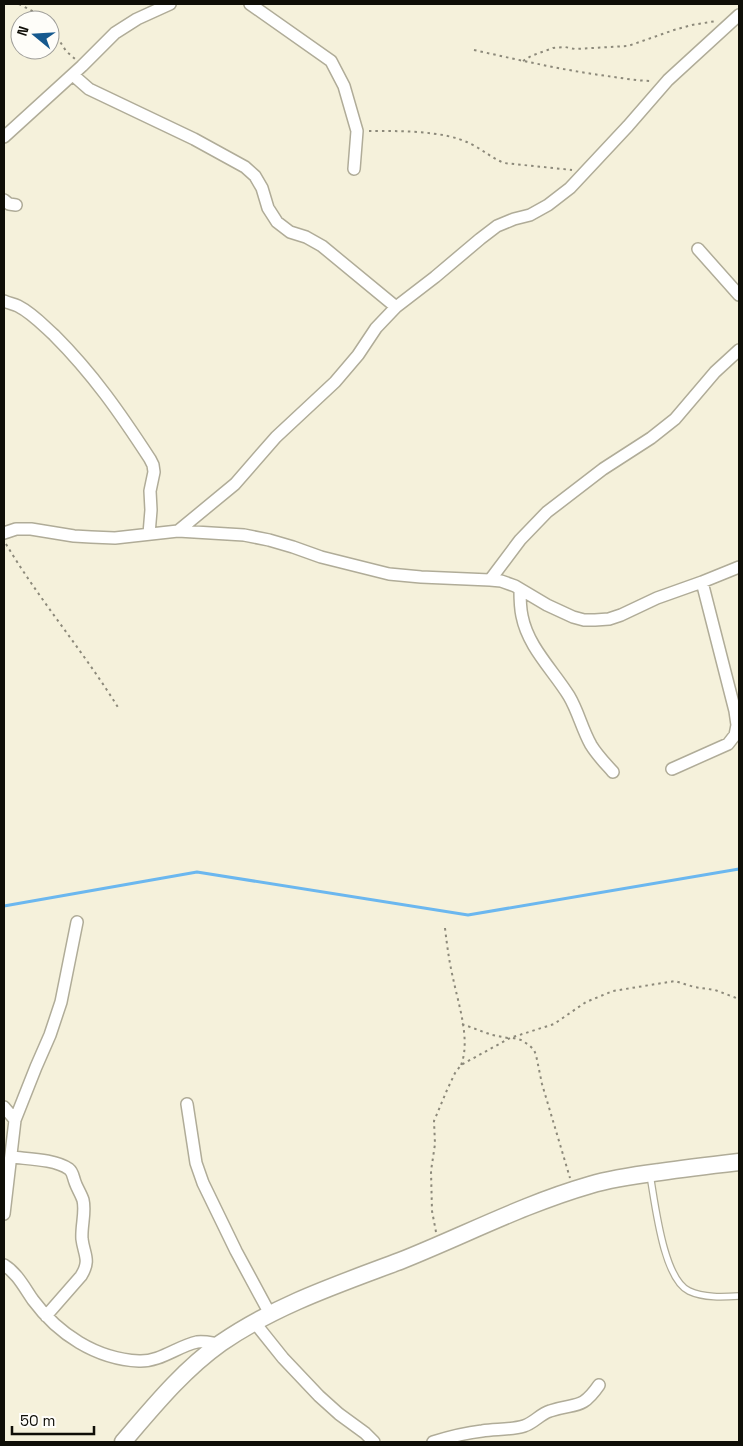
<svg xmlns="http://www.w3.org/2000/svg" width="743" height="1446" font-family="'Space Grotesk',sans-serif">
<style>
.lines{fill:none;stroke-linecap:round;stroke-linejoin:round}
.stream{stroke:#6bb7ef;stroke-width:3}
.lane-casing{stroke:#b0ac98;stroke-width:8}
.street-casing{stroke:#b0ac98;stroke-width:14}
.secondary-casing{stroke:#b0ac98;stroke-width:19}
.path{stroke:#8c897a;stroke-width:2;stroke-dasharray:2.5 4;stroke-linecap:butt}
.lane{stroke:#fff;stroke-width:5.5}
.street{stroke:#fff;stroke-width:11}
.secondary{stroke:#fff;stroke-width:16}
</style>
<rect width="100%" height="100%" fill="#f5f1db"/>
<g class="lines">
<path class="stream" d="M4 906 197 872 468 915 739 869"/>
<defs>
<path id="lane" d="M650 1175C655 1202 663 1279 689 1291 704 1298 723 1297 739 1296"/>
<path id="street" d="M250 4 331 61 344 86 357 131 354 169
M73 75 89 89 194 139 245 167 255 176 262 188 268 208 277 222 290 232 306 237 322 246 396 307
M4 137 82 66 115 33 137 19 170 4
M4 200 9 204 16 205
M698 249 739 295
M4 301C8 303 14 304 18 306 32 313 43 325 54 335 93 374 120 413 150 459L153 465 154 472 150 491 151 510 149 534
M178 531 235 484 276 437 335 382 358 355 376 328 396 307 435 277 480 239 497 226 514 219 530 215 548 205 570 188 628 126 668 80 739 15
M4 533 16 529H31L74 536 91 537 115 538 178 531 244 535 269 540 293 547 321 557 389 574 421 577 490 580 501 581 515 586 547 605 573 617 584 620H595L609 619 621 615 657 598 702 582 739 567
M490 580 520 540 547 512 603 469 651 438 675 419 715 372 739 350
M520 589C520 598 520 607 522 616 528 647 553 670 569 696 578 711 582 729 591 745 597 755 605 763 613 772
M672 769 728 744 735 735 737 725 735 711 702 582
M187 1104 196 1163 203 1183 236 1251 270 1314
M4 1107 15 1120
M12 1157C27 1159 55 1159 69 1169 73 1172 73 1177 75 1182 77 1188 81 1194 83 1200 86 1212 81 1226 82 1239 84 1255 91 1260 81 1276L46 1316
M4 1214 15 1120 36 1067 50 1035 61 1002 77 922
M4 1265C17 1273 24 1287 33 1300 58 1334 96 1359 139 1361 160 1362 178 1346 197 1342 205 1341 212 1343 220 1344
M255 1323 283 1358 319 1396 339 1414 365 1433 374 1442
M433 1442C449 1437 465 1433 482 1431 496 1429 511 1430 524 1426 534 1423 540 1414 550 1411 576 1402 581 1411 599 1385"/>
<path id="secondary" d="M123 1442C153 1407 183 1370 221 1343 276 1305 339 1284 400 1261 463 1236 524 1204 590 1185 613 1178 637 1175 660 1172 687 1168 713 1165 739 1162"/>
</defs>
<use href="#lane" class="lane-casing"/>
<use href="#street" class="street-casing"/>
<use href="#secondary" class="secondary-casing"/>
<path class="path" d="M19 4 38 14 43 20
M50 26 66 51 75 59
M474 50C519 60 562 70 607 76 622 78 637 81 653 81
M523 61 531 56 553 48 565 47 575 49 628 46 674 30 692 25 716 21
M369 131C398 131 444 130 471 144 483 150 492 158 504 163L572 170
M6 544C40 601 84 652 119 709
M445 928C447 945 449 961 453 978 458 1003 471 1040 461 1065
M462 1024 492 1035 508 1038
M513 1038 521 1040 529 1045 534 1050 536 1055 542 1084 570 1178
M436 1232 432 1211 431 1171 435 1144 434 1121 447 1090 455 1073 461 1065 510 1038 554 1024 586 1002 613 991 675 981 694 987 715 990 739 999"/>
<use href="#lane" class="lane"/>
<use href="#street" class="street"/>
<use href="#secondary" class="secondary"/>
</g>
<rect width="743" height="1446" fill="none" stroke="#0f0e07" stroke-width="10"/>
<g transform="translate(35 35) rotate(288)"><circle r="24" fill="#fefdf9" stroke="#9e9d98"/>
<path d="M0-4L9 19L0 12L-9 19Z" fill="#16598e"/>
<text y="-8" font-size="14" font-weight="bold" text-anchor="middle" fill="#0f0e07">N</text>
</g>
<path d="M12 1426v8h82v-8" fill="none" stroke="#0f0e07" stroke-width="2.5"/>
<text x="20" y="1426" font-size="15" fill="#0f0e07" stroke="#fefdf9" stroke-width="4" paint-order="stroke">50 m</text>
</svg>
